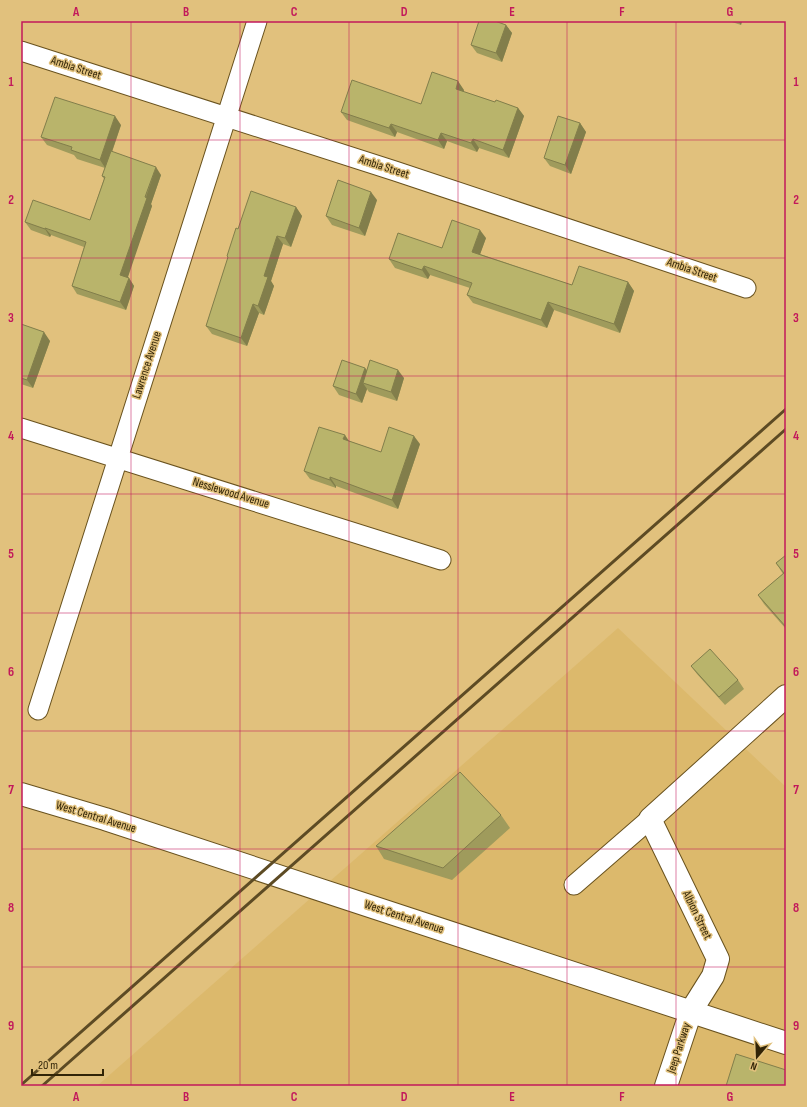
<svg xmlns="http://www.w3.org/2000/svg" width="807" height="1107" font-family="'Sofia Sans Condensed',sans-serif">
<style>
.built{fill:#dcb96c}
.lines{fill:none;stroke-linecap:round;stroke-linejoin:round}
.minor-casing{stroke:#69521e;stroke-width:21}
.tertiary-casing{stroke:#69521e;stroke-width:24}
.secondary-casing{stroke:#69521e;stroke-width:24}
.minor{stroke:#fff;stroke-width:19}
.tertiary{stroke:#fff;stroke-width:22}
.secondary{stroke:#fff;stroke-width:22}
.rail{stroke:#5d4b24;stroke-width:3}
.wall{fill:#9f9b5c}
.shaded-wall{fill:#827e4b}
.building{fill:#b9b46b;stroke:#827e4b}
.grid{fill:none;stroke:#c2185b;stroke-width:1;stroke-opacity:0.55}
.labels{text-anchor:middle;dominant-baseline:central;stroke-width:3;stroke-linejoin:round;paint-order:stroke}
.street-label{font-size:12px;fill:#312407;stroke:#e1c17d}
.neatline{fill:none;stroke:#c2185b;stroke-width:1.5}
.grid-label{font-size:13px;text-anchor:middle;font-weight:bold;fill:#c2185b}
</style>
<rect width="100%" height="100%" fill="#e1c17d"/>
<path class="built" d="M618 628 786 787V1086H97Z"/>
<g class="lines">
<defs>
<path id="minor" d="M21 51 395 171 746 288
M21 428 441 560
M38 710 257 21
M574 885 650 819"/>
<path id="tertiary" d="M666 1086 691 1011 713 976 718 959 650 819 786 696"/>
<path id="secondary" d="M21 794 105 819 786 1043"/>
</defs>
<use href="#minor" class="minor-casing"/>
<use href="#tertiary" class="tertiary-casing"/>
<use href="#secondary" class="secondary-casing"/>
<use href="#minor" class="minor"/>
<use href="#tertiary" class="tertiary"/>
<use href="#secondary" class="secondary"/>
<path class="rail" d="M21 1085 786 409
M42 1086 786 429"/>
</g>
<path class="wall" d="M729 21H742L741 25Z
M506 25 512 33 502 62 477 53 471 45Z
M464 90V92L495 102 518 108 524 116 509 158 479 148 477 152 447 141 444 149 397 132 395 137 347 120 341 112 421 104Z
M580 123 586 132 571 174 550 166 544 158Z
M121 125 112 152 161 175 151 204 152 206 127 277 129 278 134 286 126 310 77 294 72 286 84 247 51 235 50 237 31 230 25 222 90 220 104 179 102 176 105 168 77 159 74 155 47 145 41 137Z
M377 200 365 236 332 225 326 216Z
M296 207 302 216 291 247 283 244 271 281 274 286 264 315 259 313 247 346 212 334 206 326 228 258 227 256 238 229Z
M486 238 480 254 572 285 628 282 634 291 620 333 554 310 547 328 473 303 467 295 470 288 430 275 428 279 395 268 389 259Z
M21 324 50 341 33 388 21 384Z
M365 368 367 370 404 378 397 401 369 392 367 389 362 403 339 395 333 386Z
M349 441 381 452 420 444 398 509 336 486V488L310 479 304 471Z
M786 555V629L764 604 758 595 783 574 776 563Z
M691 666 738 680 744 689 725 705 697 674Z
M501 815 510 828 452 880 384 859 376 846Z"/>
<path class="shaded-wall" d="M738 21H742L741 25Z
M506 25 512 33 502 62 496 53Z
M458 81 464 90 462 97 456 89Z
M518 108 524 116 509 158 503 150Z
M115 116 121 125 106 169 100 160Z
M580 123 586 132 571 174 565 165Z
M391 124 397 132 395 137 389 128Z
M441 133 447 141 444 149 438 140Z
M473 139 479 148 477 152 471 143Z
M156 167 161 175 151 204 152 206 126 283 120 275Z
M371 192 377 200 365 236 359 228Z
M296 207 302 216 291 247 285 238Z
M45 228 51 235 50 237 45 229Z
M480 230 486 238 478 260 472 252Z
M277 236 283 244 271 281 274 286 264 315 258 306 264 276Z
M424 266 430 275 428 279 422 270Z
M129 278 134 286 126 310 120 302Z
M628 282 634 291 620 333 614 324Z
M548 302 554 310 547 328 541 320Z
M253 304 259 313 247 346 241 338Z
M44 332 50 341 33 388 27 380Z
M365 368 371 377 363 383 367 389 362 403 356 394Z
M398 370 404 378 397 401 391 392Z
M345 435 351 444 343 439Z
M414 436 420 444 398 509 392 500Z
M330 477 336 486V488L330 480Z"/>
<path class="building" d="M479 21H495L506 25 496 53 471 45Z
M432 72 458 81 456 89 495 102 496 100 518 108 503 150 473 139 471 143 441 133 438 140 391 124 389 128 341 112 352 80 421 104Z
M55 97 115 116 100 160 71 150 72 147 41 137Z
M558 116 580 123 565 165 544 158Z
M111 151 156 167 145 197 147 198 120 275 129 278 120 302 72 286 86 242 45 228V229L25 222 33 200 90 220 105 177 102 176Z
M338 180 371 192 359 228 326 216Z
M251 191 296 207 285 238 277 236 264 276 268 277 258 306 253 304 241 338 206 326 228 257 227 256 236 228 238 229Z
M452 220 480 230 472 252 572 285 579 266 628 282 614 324 548 302 541 320 467 295 472 283 424 266 422 270 389 259 398 233 442 248Z
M21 324 44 332 27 380 21 378Z
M342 360 365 368 356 394 333 386Z
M370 360 398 370 391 392 363 383Z
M319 427 345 435 343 439 381 452 389 427 414 436 392 500 330 477V480L304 471Z
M786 555V627L758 595 784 573 776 563Z
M710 649 738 680 719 697 691 666Z
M460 772 501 815 443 868 376 846Z
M736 1054 786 1070V1086H726Z"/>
<path class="grid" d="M131 21V1086M240 21V1086M349 21V1086M458 21V1086M567 21V1086M676 21V1086M21 140H786M21 258H786M21 376H786M21 494H786M21 613H786M21 731H786M21 849H786M21 967H786"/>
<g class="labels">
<g class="street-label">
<text transform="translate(76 68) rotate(18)">Ambia Street</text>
<text transform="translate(384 167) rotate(18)">Ambia Street</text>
<text transform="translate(692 270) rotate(19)">Ambia Street</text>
<text transform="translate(147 365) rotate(-72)">Lawrence Avenue</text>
<text transform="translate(231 493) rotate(17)">Nesslewood Avenue</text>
<text transform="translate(96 817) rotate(17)">West Central Avenue</text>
<text transform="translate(697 915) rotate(64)">Albion Street</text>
<text transform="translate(404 917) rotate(18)">West Central Avenue</text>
<text transform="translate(679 1048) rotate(-72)">Jeep Parkway</text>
</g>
</g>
<rect width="807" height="1107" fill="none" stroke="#e1c17d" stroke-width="44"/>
<g transform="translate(757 1057) rotate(199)" stroke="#e1c17d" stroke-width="3" paint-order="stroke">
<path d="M0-3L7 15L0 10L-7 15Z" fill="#312407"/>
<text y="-6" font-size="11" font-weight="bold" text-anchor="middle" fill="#312407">N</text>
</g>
<path d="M32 1069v6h71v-6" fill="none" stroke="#312407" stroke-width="2"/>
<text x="38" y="1069" font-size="12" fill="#312407" stroke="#e1c17d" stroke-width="3" paint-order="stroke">20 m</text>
<rect x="22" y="22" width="763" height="1063" class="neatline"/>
<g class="grid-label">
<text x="76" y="16">A</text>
<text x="186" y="16">B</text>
<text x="294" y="16">C</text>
<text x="404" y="16">D</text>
<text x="512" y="16">E</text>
<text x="622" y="16">F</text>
<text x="730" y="16">G</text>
<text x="11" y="86">1</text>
<text x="796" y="86">1</text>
<text x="11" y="204">2</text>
<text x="796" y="204">2</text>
<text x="11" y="322">3</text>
<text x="796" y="322">3</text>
<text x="11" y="440">4</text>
<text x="796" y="440">4</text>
<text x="11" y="558">5</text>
<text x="796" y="558">5</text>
<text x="11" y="676">6</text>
<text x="796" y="676">6</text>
<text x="11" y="794">7</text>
<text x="796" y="794">7</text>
<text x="11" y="912">8</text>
<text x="796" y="912">8</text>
<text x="11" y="1030">9</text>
<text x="796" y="1030">9</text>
<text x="76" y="1101">A</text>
<text x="186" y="1101">B</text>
<text x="294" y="1101">C</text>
<text x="404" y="1101">D</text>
<text x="512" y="1101">E</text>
<text x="622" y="1101">F</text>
<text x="730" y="1101">G</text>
</g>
</svg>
